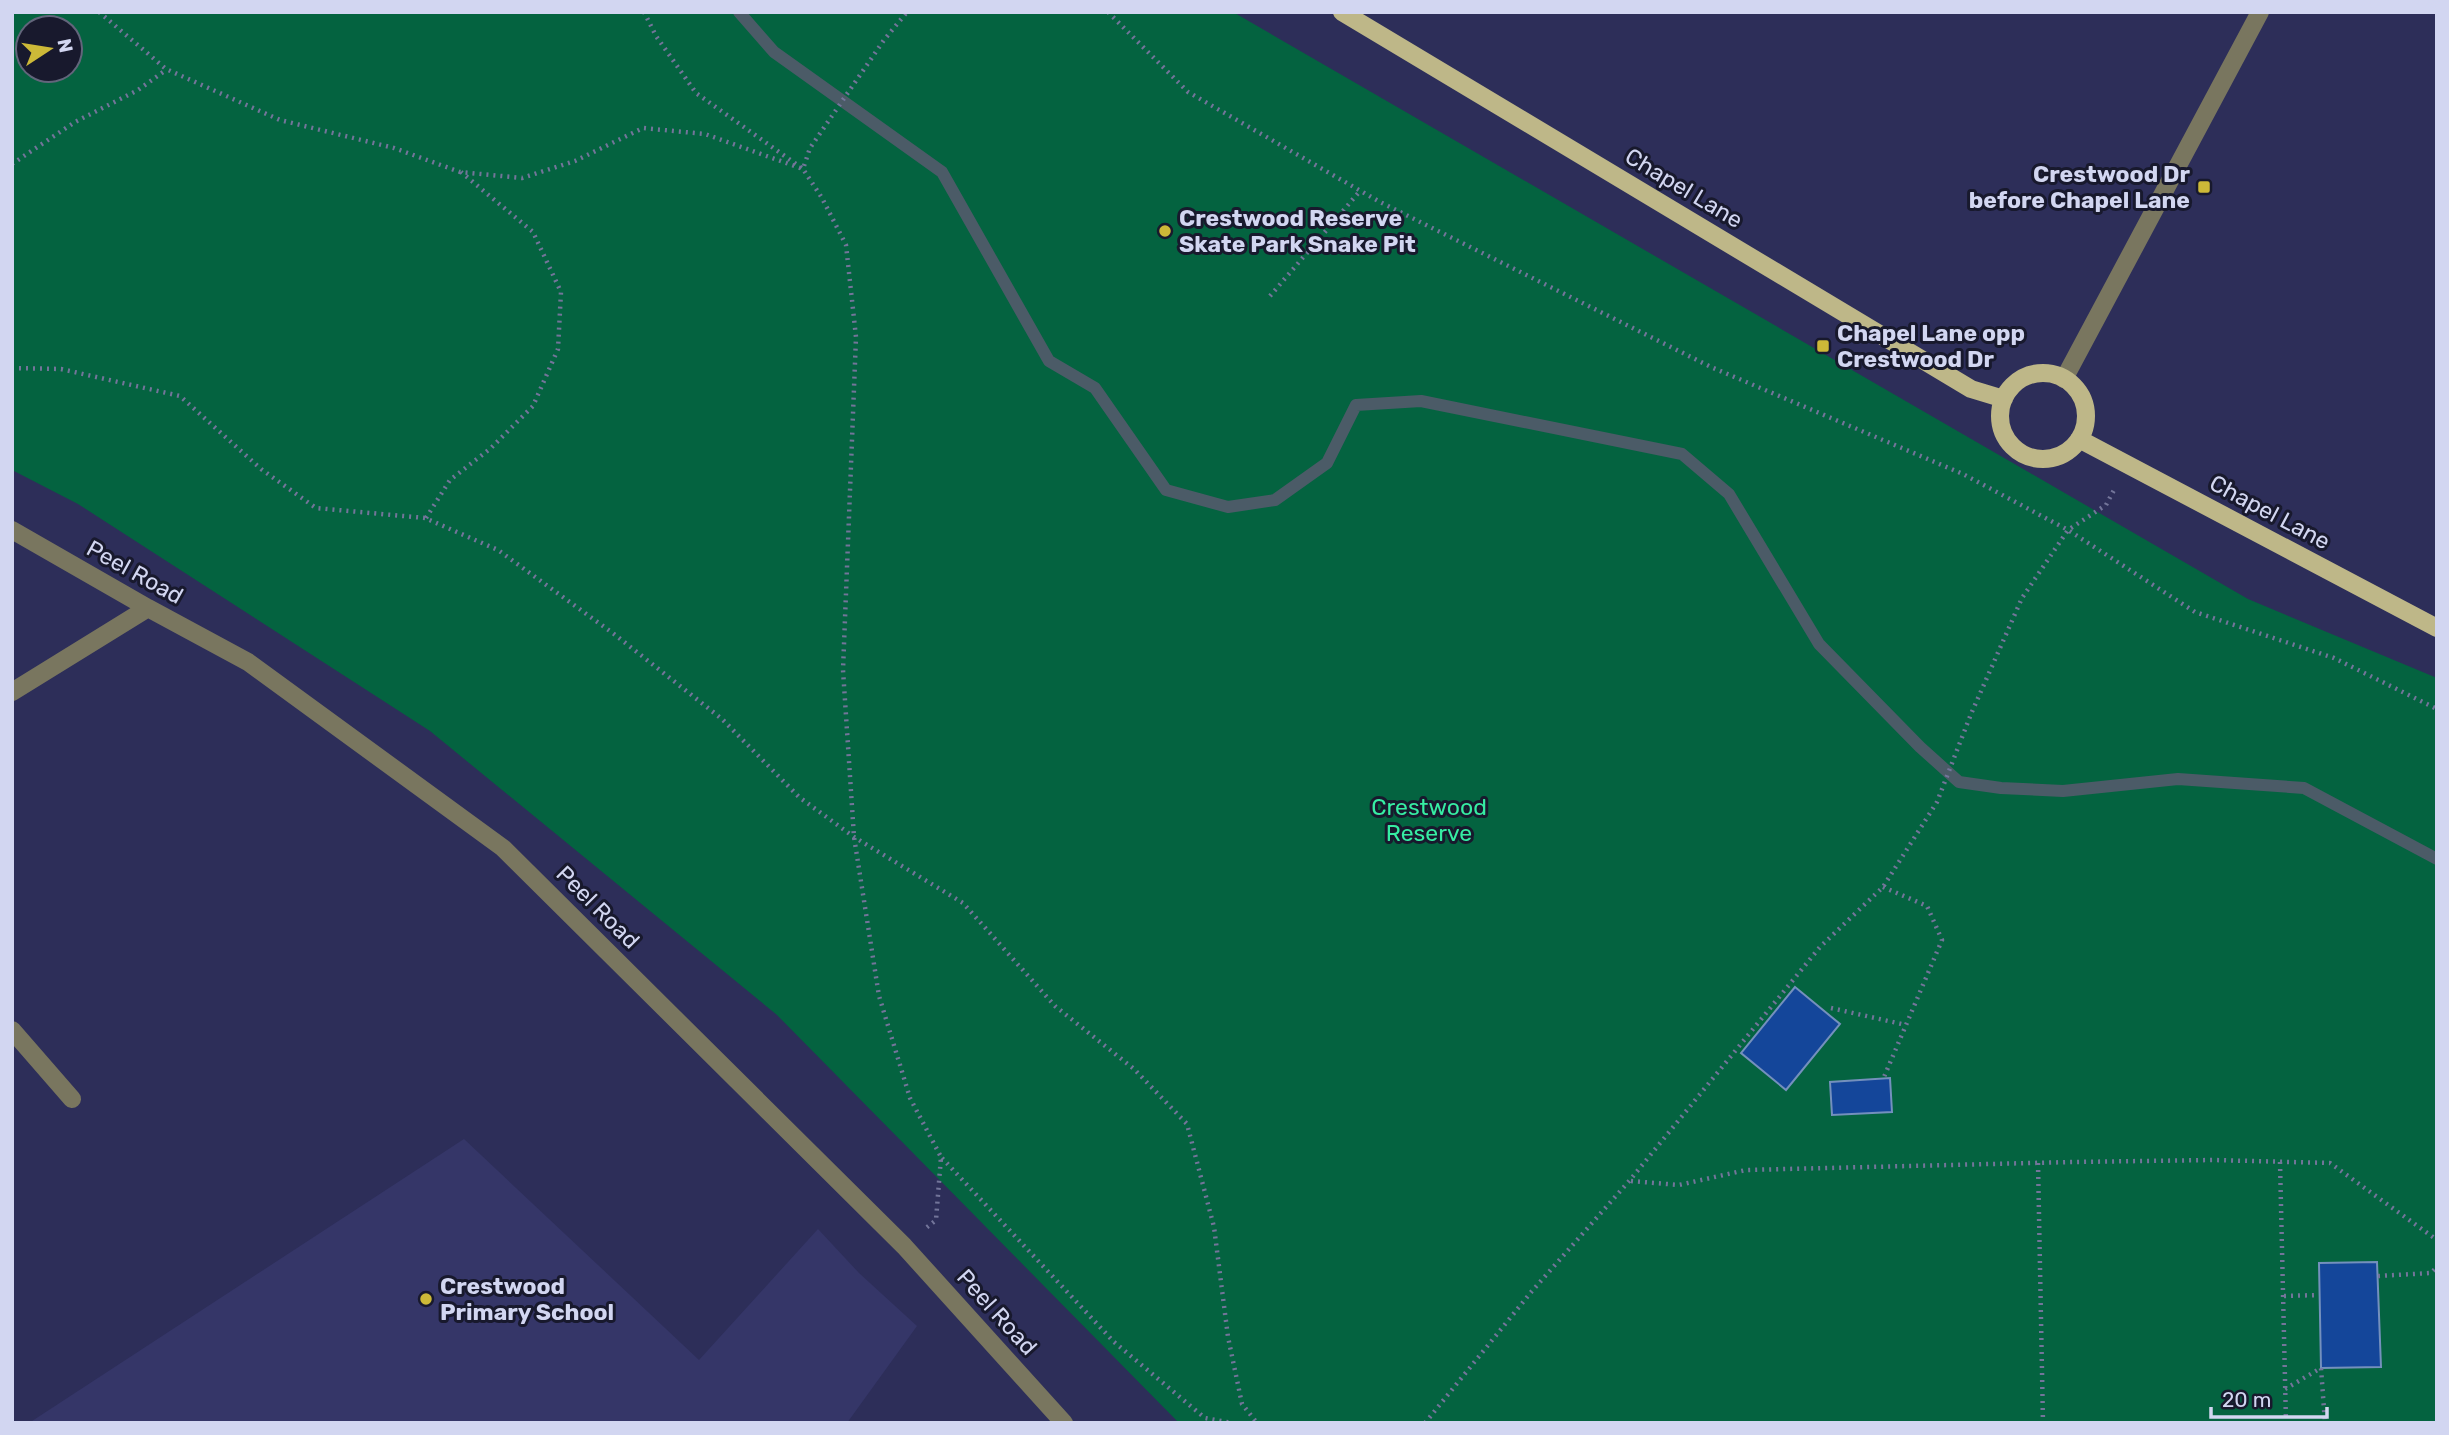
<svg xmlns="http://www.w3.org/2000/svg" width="2449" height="1435" font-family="Rubik,sans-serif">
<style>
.built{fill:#353668}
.green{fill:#046340;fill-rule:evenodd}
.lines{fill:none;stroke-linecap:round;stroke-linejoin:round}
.stream{stroke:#4b5b67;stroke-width:12}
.building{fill:#14469a;stroke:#7490bd;stroke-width:2}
.path{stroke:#73759a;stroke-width:4.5;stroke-dasharray:2 5;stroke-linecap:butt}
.minor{stroke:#79765f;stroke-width:18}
.major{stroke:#beb788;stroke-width:18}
.poi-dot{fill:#cdb938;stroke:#18192d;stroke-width:2.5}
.labels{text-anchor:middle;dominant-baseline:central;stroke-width:6;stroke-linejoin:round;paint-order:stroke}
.poi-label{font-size:23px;font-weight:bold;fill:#d2d6f1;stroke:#18192d;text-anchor:start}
.street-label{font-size:23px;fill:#d2d6f1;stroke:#18192d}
.park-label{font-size:23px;fill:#36eda3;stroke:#18192d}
</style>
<rect width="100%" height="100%" fill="#2d2e59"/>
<path class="built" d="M464 1139 699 1360 818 1229 859 1273 917 1326 847 1423H29Z"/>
<path class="green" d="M12 12H1233L2248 599 2437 678V1423H1179L777 1015 430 731 78 504 12 470ZM28 28H70V70H28Z"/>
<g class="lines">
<path class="stream" d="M739 12 774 52 942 172 1049 361 1095 388 1166 490 1228 507 1275 500 1327 463 1356 405 1421 401 1682 454 1729 494 1819 644 1920 747 1959 782 2001 788 2063 791 2178 779 2304 788 2437 859"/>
</g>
<path class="building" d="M1795 987 1840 1024 1786 1090 1741 1053Z
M1890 1078 1892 1112 1832 1115 1830 1082Z
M2377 1262 2381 1367 2321 1368 2319 1263Z"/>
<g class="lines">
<path class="path" d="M99 12 166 69 280 120 394 148 460 172 522 178 575 161 643 128 705 134 803 169 822 198 846 245 856 337 843 670 854 837 879 996 910 1098 941 1157 936 1220 926 1228
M644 12 656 36 696 93 803 169 810 148 884 40 907 12
M1108 12 1188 92 1380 202 1711 367 1963 474 2068 530 2195 612 2334 658 2437 709
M12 164 75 122 138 90 166 70
M1270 296 1360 191
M12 368 61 369 180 396 261 469 316 508 425 518 498 550 614 634 722 719 799 797 854 837 963 903 1055 1006 1134 1069 1187 1124 1214 1227 1228 1337 1242 1404 1257 1423
M426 518 450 480 491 448 533 406 558 349 561 292 533 232 461 172
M1883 887 1927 906 1942 940 1884 1077
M1831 1008 1906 1025
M942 1158 1114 1342 1205 1418 1232 1423
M2280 1162 2286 1423
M2038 1163 2043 1423
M1631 1181 1679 1185 1746 1170 2072 1162 2213 1160 2330 1163 2437 1240
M2378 1276 2431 1273 2437 1267
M2284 1296 2319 1295
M2285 1389 2321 1368 2325 1423
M1425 1423 1532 1291 1630 1180 1820 947 1883 887 1937 802 1971 714 2022 598 2068 530 2106 505 2114 490"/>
<path class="minor" d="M2064 379 2260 12
M12 530 148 608 248 662 503 848 904 1246 1064 1423
M12 692 148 608
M12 1030 72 1099"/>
<path class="major" d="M1342 12 1971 389 2004 399
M2000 416a43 43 0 1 1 86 0a43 43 0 1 1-86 0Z
M2079 439 2437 628"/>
</g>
<g class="poi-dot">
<rect x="2197" y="180" width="14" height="14" rx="3.5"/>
<circle cx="1165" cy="231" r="7"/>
<rect x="1816" y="339" width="14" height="14" rx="3.5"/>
<circle cx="426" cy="1299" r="7"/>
</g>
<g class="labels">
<g class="poi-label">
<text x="2190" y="174" text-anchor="end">Crestwood Dr<tspan x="2190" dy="26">before Chapel Lane</tspan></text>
<text x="1179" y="218">Crestwood Reserve<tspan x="1179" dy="26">Skate Park Snake Pit</tspan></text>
<text x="1837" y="333">Chapel Lane opp<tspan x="1837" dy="26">Crestwood Dr</tspan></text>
<text x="440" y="1286">Crestwood<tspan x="440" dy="26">Primary School</tspan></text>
</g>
<g class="street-label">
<text transform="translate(1684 188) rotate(31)">Chapel Lane</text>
<text transform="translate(2270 512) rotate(28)">Chapel Lane</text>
<text transform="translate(135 572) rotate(29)">Peel Road</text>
<text transform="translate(598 907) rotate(45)">Peel Road</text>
<text transform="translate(997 1312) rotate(48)">Peel Road</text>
</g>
<g class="park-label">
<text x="1429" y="807">Crestwood<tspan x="1429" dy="26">Reserve</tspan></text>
</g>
</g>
<rect width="2449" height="1435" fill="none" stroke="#d2d6f1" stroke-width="28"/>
<g transform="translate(49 49) rotate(78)"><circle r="33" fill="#18192d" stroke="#62657b" stroke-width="2"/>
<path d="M0-5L12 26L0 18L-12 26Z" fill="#cdb938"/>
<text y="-10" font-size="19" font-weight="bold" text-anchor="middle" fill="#d2d6f1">N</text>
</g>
<path d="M2211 1407v10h116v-10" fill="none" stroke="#d2d6f1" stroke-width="3.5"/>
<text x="2222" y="1407" font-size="21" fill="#d2d6f1" stroke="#18192d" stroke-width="5" paint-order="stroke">20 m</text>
</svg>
